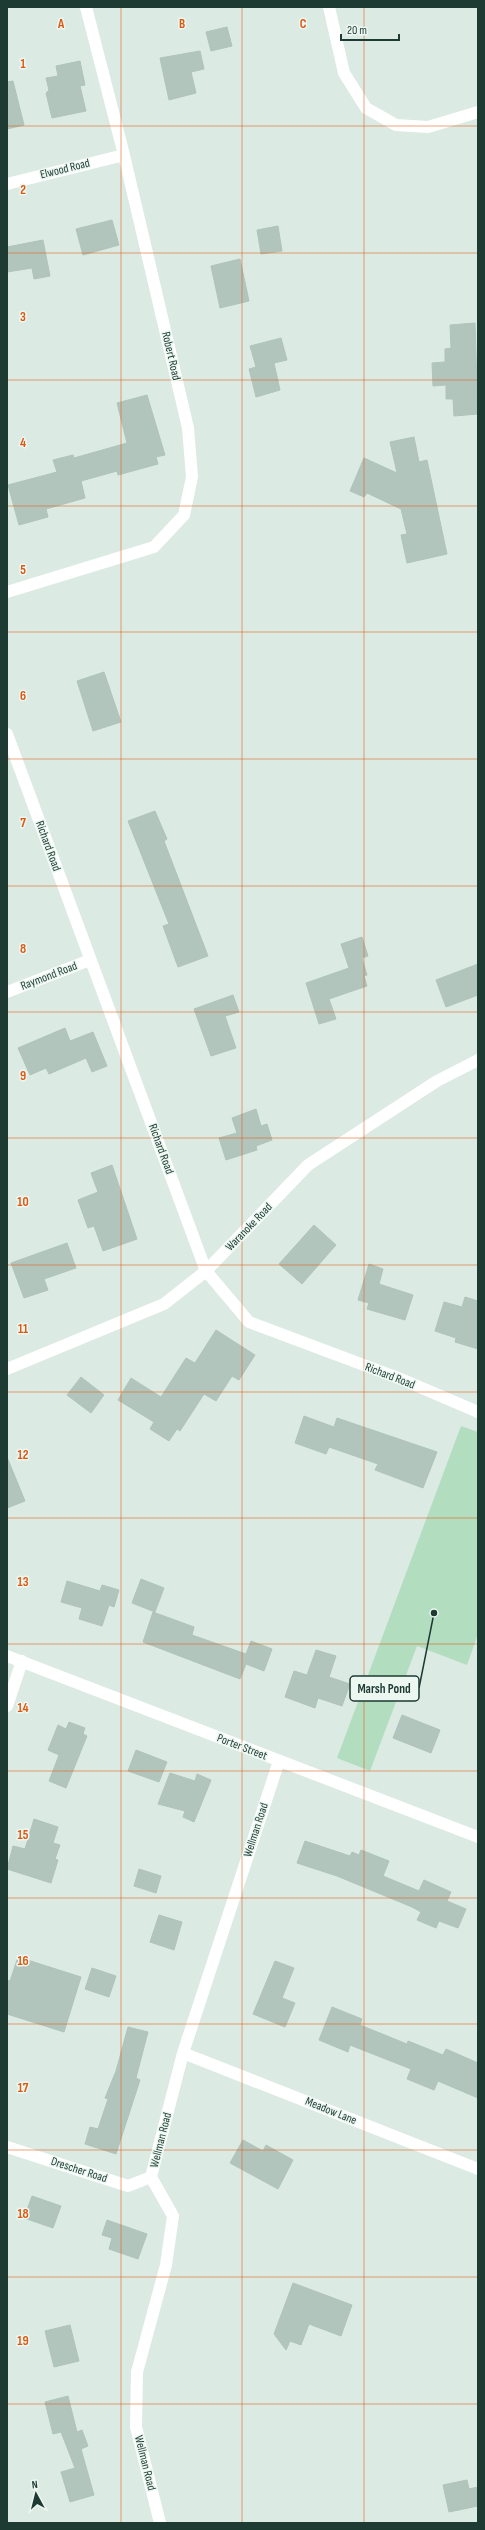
<svg xmlns="http://www.w3.org/2000/svg" width="485" height="2530" font-family="'Sofia Sans Condensed',sans-serif">
<style>
.green{fill:#b3ddbf}
.building{fill:#b2c5bd;stroke:#afc4bb}
.lines{fill:none;stroke-linecap:round;stroke-linejoin:round}
.minor{stroke:#fff;stroke-width:12}
.grid{fill:none;stroke:#de570e;stroke-width:1;stroke-opacity:0.55}
.labels{text-anchor:middle;dominant-baseline:central;stroke-width:3;stroke-linejoin:round;paint-order:stroke}
.street-label{font-size:12px;fill:#1d3a33;stroke:#edf7f2}
.grid-label{font-size:13px;text-anchor:middle;font-weight:bold;fill:#de570e;stroke:#edf7f2;stroke-width:3;stroke-linejoin:round;paint-order:stroke}
.leader{fill:none;stroke:#1d3a33;stroke-width:1.5}
.callout-dot{fill:#1d3a33;stroke:#edf7f2;stroke-width:1.5}
.callout{fill:#edf7f2;stroke:#1d3a33;stroke-width:1.5}
.callout-label{font-size:13px;text-anchor:middle;font-weight:bold;fill:#1d3a33}
</style>
<rect width="100%" height="100%" fill="#dceae4"/>
<path class="green" d="M461 1426 478 1432V1634L467 1665 417 1646 370 1771 337 1758Z"/>
<path class="building" d="M227 27 232 46 211 51 206 32Z
M200 51 204 69 191 72 196 93 169 100 160 58Z
M80 61 85 85 80 86 86 111 52 118 46 93 49 90 46 78 58 76 56 66Z
M13 81 24 125 7 129V82Z
M112 220 119 245 83 255 76 229Z
M278 226 282 251 261 254 257 230Z
M43 240 50 276 34 279 32 268 7 272V247Z
M240 259 249 301 220 308 211 266Z
M475 323 478 414 454 416 453 399H446V385L433 386 432 363 445 362V349L451 348 450 325Z
M281 338 287 360 274 363 280 390 256 397 249 369 256 367 250 346Z
M147 395 165 455 156 457 158 464 118 475 117 471 81 481 85 498 46 509 48 517 19 525 8 485 57 472 53 460 73 455 74 458 127 443 117 403Z
M414 437 419 462 427 460 447 554 407 563 401 535 407 534 401 509 367 493 364 497 350 491 364 458 397 473 390 442Z
M104 672 121 722 93 731 77 681Z
M155 811 167 839 164 841 208 956 178 967 163 926 169 924 128 821Z
M362 937 368 956 362 958 367 975 364 976 367 986 329 999 336 1019 319 1024 306 983 349 968 341 944Z
M478 964V995L446 1007 436 980Z
M233 995 239 1012 225 1016 236 1048 211 1056 194 1009Z
M65 1028 70 1041 93 1032 107 1066 92 1072 86 1058 49 1074 46 1068 30 1075 18 1048Z
M256 1109 261 1126 267 1124 272 1140 256 1146 257 1150 226 1160 219 1138 237 1133 232 1118Z
M112 1165 137 1239 103 1251 94 1226 88 1228 78 1200 98 1192 91 1173Z
M314 1225 336 1245 302 1284 279 1264Z
M67 1243 76 1268 44 1279 48 1290 24 1298 11 1263Z
M369 1264 383 1269 379 1284 413 1295 405 1320 367 1309 369 1303 358 1300Z
M465 1297 478 1301V1349L455 1342 456 1338 435 1331 444 1302 462 1307Z
M216 1330 255 1355 239 1380 232 1376 216 1401 204 1394 180 1431 177 1429 169 1441 150 1429 154 1422 118 1400 131 1378 161 1397 186 1358 195 1363Z
M81 1377 104 1395 91 1413 67 1395Z
M304 1416 334 1427 337 1418 437 1452 423 1488 375 1470 378 1464 329 1447 326 1454 295 1443Z
M7 1457 25 1501 7 1508Z
M141 1579 164 1588 155 1612 132 1603Z
M67 1581 100 1591 102 1585 119 1590 114 1607 109 1605 102 1626 79 1619 82 1608 61 1602Z
M153 1612 194 1627 192 1635 246 1654 251 1641 272 1649 264 1671 246 1664 240 1679 143 1642Z
M316 1650 336 1656 329 1677 350 1684 342 1706 318 1698 315 1708 285 1697 294 1671 307 1675Z
M402 1715 440 1730 431 1753 393 1738Z
M69 1722 85 1728 83 1734 87 1736 66 1788 49 1781 59 1755 48 1750 58 1725 66 1729Z
M136 1750 167 1762 159 1782 128 1771Z
M170 1773 195 1781 197 1774 211 1780 194 1822 183 1817 185 1811 158 1804Z
M34 1819 58 1827 53 1843 60 1845 55 1859 58 1860 51 1883 7 1869 13 1846 25 1849Z
M305 1841 350 1856 352 1852 359 1855 361 1850 389 1861 383 1876 419 1891 424 1880 451 1892 447 1901 466 1909 458 1928 439 1921 436 1928 417 1920 421 1912 412 1907 337 1876 297 1863Z
M139 1869 161 1876 156 1893 134 1886Z
M159 1915 182 1922 174 1950 150 1942Z
M18 1957 81 1977 64 2032 7 2014V1980L10 1981Z
M275 1961 294 1968 282 1998 295 2003 285 2027 253 2014Z
M92 1968 116 1976 109 1997 85 1989Z
M332 2007 362 2019 360 2025 407 2044 408 2041 443 2055 446 2049 478 2063V2098L438 2081 434 2090 407 2079 411 2069 350 2045 348 2052 319 2040Z
M128 2027 148 2032 136 2078 140 2080 116 2154 85 2144 90 2127 98 2129 108 2099 105 2098 116 2071Z
M243 2140 263 2151 266 2145 293 2160 278 2189 230 2163Z
M32 2196 61 2206 53 2228 24 2218Z
M107 2220 147 2234 138 2259 109 2249 112 2238 102 2235Z
M293 2283 352 2305 341 2336 309 2324 301 2345 290 2341 286 2350 274 2334Z
M70 2325 79 2361 54 2367 45 2331Z
M68 2396 77 2432 82 2430 88 2446 81 2449 94 2495 70 2502 61 2472 75 2468 61 2432 53 2434 45 2402Z
M467 2480 469 2489 478 2487V2506L449 2512 443 2485Z"/>
<g class="lines">
<path class="minor" d="M329 7 344 73 366 108 396 125 428 127 478 112
M7 184 124 155
M7 592 154 547 184 515 192 477 188 428 124 155 86 7
M7 734 206 1271 249 1322 401 1379 478 1412
M7 992 90 960
M7 1369 164 1304 206 1271 308 1165 437 1081 478 1060
M7 1656 478 1837
M7 1706 22 1661
M183 2053 478 2169
M7 2147 128 2186 151 2177
M160 2523 136 2427 137 2372 166 2265 173 2216 151 2177 183 2053 279 1761"/>
</g>
<path class="grid" d="M121 7V2523M242 7V2523M364 7V2523M7 126H478M7 253H478M7 380H478M7 506H478M7 632H478M7 759H478M7 886H478M7 1012H478M7 1138H478M7 1265H478M7 1392H478M7 1518H478M7 1644H478M7 1771H478M7 1898H478M7 2024H478M7 2150H478M7 2277H478M7 2404H478"/>
<g class="labels">
<g class="street-label">
<text transform="translate(65 169) rotate(-14)">Elwood Road</text>
<text transform="translate(171 356) rotate(77)">Robert Road</text>
<text transform="translate(48 846) rotate(70)">Richard Road</text>
<text transform="translate(49 976) rotate(-21)">Raymond Road</text>
<text transform="translate(161 1149) rotate(70)">Richard Road</text>
<text transform="translate(249 1227) rotate(-46)">Waranoke Road</text>
<text transform="translate(390 1376) rotate(21)">Richard Road</text>
<text transform="translate(242 1747) rotate(21)">Porter Street</text>
<text transform="translate(256 1830) rotate(-72)">Wellman Road</text>
<text transform="translate(331 2111) rotate(22)">Meadow Lane</text>
<text transform="translate(161 2140) rotate(-76)">Wellman Road</text>
<text transform="translate(79 2170) rotate(18)">Drescher Road</text>
<text transform="translate(145 2463) rotate(76)">Wellman Road</text>
</g>
</g>
<g class="grid-label">
<text x="61" y="28">A</text>
<text x="182" y="28">B</text>
<text x="303" y="28">C</text>
<text x="23" y="68">1</text>
<text x="23" y="194">2</text>
<text x="23" y="321">3</text>
<text x="23" y="447">4</text>
<text x="23" y="574">5</text>
<text x="23" y="700">6</text>
<text x="23" y="827">7</text>
<text x="23" y="953">8</text>
<text x="23" y="1080">9</text>
<text x="23" y="1206">10</text>
<text x="23" y="1333">11</text>
<text x="23" y="1459">12</text>
<text x="23" y="1586">13</text>
<text x="23" y="1712">14</text>
<text x="23" y="1839">15</text>
<text x="23" y="1965">16</text>
<text x="23" y="2092">17</text>
<text x="23" y="2218">18</text>
<text x="23" y="2345">19</text>
</g>
<path class="leader" d="M434 1613L419 1688"/>
<circle class="callout-dot" cx="434" cy="1613" r="4"/>
<rect class="callout" x="350" y="1676" width="69" height="25" rx="4"/>
<g class="callout-label">
<text x="384" y="1693">Marsh Pond</text>
</g>
<rect width="485" height="2530" fill="none" stroke="#1d3a33" stroke-width="16"/>
<g transform="translate(36 2494) rotate(353)" stroke="#edf7f2" stroke-width="3" paint-order="stroke">
<path d="M0-3L7 15L0 10L-7 15Z" fill="#1d3a33"/>
<text y="-6" font-size="11" font-weight="bold" text-anchor="middle" fill="#1d3a33">N</text>
</g>
<path d="M341 34v6h58v-6" fill="none" stroke="#1d3a33" stroke-width="2"/>
<text x="347" y="34" font-size="12" fill="#1d3a33" stroke="#edf7f2" stroke-width="3" paint-order="stroke">20 m</text>
</svg>
